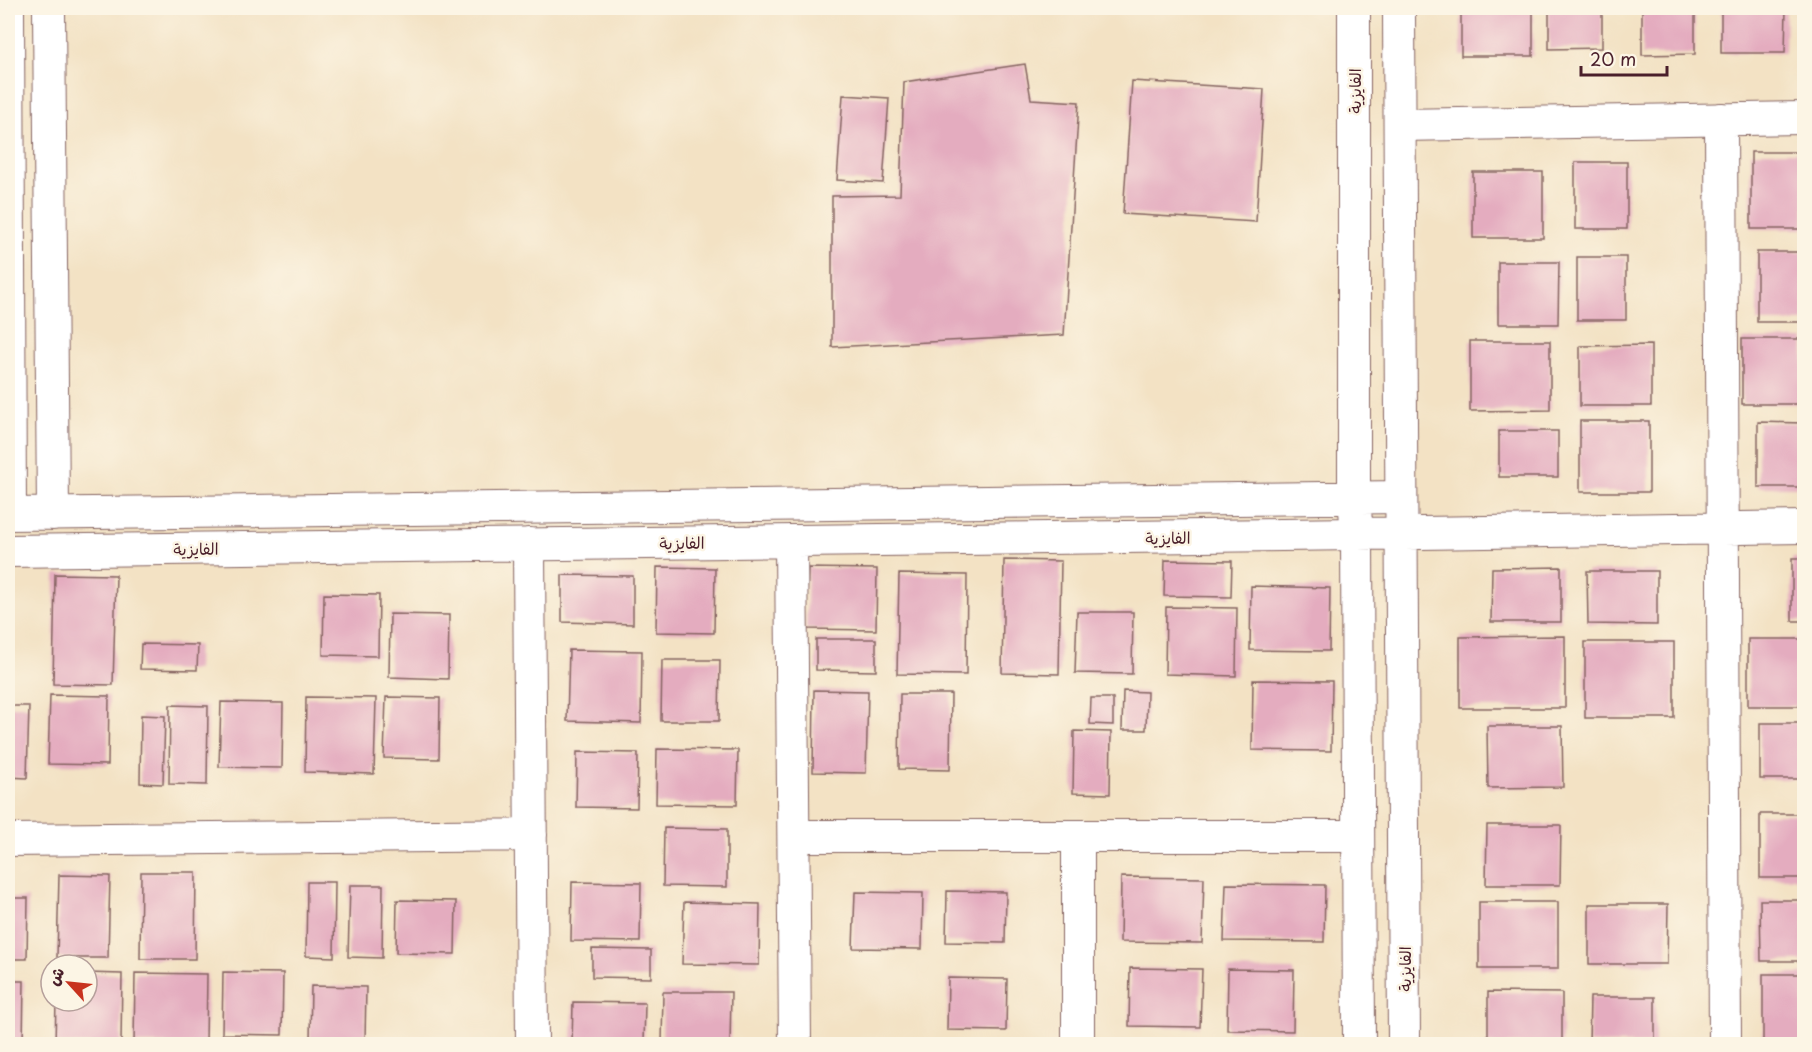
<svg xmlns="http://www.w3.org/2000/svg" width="1812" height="1052" font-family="'Playpen Sans','Playpen Sans Arabic',sans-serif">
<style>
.building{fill:#e4acbf}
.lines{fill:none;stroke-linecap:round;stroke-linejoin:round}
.minor-casing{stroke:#856361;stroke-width:34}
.minor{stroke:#fff;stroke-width:32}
.labels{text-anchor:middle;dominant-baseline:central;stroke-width:5;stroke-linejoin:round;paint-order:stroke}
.street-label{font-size:16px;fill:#4a1f2b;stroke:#fcf5e5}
</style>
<rect width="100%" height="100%" fill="#fcf5e5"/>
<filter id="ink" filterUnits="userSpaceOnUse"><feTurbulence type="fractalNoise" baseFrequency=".0167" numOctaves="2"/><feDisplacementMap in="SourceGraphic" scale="12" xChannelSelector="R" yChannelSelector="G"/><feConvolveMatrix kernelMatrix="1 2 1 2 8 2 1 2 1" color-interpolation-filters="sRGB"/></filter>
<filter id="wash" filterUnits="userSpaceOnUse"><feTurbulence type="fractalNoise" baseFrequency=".008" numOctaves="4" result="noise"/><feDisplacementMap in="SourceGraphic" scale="24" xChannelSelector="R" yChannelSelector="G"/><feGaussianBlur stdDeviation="1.35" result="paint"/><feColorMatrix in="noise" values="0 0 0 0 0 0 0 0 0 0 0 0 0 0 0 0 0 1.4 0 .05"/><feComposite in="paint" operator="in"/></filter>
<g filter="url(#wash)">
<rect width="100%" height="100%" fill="#f3e2c4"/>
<g id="blocks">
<path class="building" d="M1461 8H1533V56H1461Z
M1549 8H1602V48L1549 49Z
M1642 8H1695V54L1642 55Z
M1721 8H1786L1785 53H1721Z
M1025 64 1031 99 1079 102 1064 335 832 347V196L900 195 904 82Z
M1132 81 1264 89 1256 222 1123 214Z
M843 95 889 98 883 183 837 180Z
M1751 152H1804V229H1751Z
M1575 162H1627V229H1575Z
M1473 172H1543V238H1473Z
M1757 252H1804V322H1757Z
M1577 257H1626V320H1577Z
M1498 262H1559L1558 324H1498Z
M1742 339H1804V404H1742Z
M1470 341H1550V410L1470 411Z
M1651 345V406H1580V346Z
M1580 421H1649V492H1580Z
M1758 422 1804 423V487H1758Z
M1499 431H1558V477H1499Z
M1792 558H1804V621H1792Z
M1004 560 1061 561 1059 674 1002 673Z
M1165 560 1232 561 1231 597 1164 596Z
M657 567 715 568 714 633 656 632Z
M1561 567V622H1491L1492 568Z
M808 568 877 569 876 630 806 629Z
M1587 571H1657V625L1588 624Z
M55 574 116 575 113 685 53 684Z
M899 574 967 575 966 675 897 674Z
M562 575 633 576V624L562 622Z
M1251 586 1330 588 1329 651 1250 650Z
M324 594 379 595 378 656 323 655Z
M1166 607 1237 608 1236 676 1165 674Z
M1077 612H1133L1132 674 1075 673Z
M390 614 449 615 448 679 389 677Z
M1565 636V708H1460V637Z
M816 639H876V671L816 670Z
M1748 639H1804V706H1748Z
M1585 642H1674V718H1585Z
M141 644 198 645 197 670 140 669Z
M569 650 642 651 641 723 567 721Z
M662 660H720L719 721H661Z
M1253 680 1332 681 1331 751 1252 750Z
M814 690 868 691 866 773 813 772Z
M1123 691 1147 692 1146 730H1122Z
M900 694H951L950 770 899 769Z
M50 695 109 696 108 765 48 764Z
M306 697 376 698 374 774 305 772Z
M386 697 440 698 439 759 384 758Z
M1091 698H1113V725L1090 724Z
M221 702 283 703 282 768 219 767Z
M170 705 208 706 207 785 169 784Z
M8 706H29L27 778 8 777Z
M141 715 165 716 163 784 140 783Z
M1760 723H1804V779H1760Z
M1487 726H1562L1563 787 1488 788Z
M1074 731 1111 732 1110 794 1073 793Z
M657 749 738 750 737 805 656 804Z
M577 752 638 753 637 808 576 807Z
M1760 814H1804V878H1760Z
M1487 825H1561L1560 885H1486Z
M664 828 727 829V887L663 886Z
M141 872H196L195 959H140Z
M59 875 110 876 108 958H57Z
M1121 877 1204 878 1202 943 1120 942Z
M307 882H335L334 957 306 956Z
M572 882 641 883 640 942 571 941Z
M1226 884 1325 885 1324 942 1224 941Z
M350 885H383L382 958 348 957Z
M947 891 1006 892 1005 943 946 942Z
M855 892 923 893 922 949 853 948Z
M8 898H28L27 959H8Z
M397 900 456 901 455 954 396 953Z
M1760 900H1804V961H1761Z
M684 902 760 904 759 965 682 964Z
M1479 902H1558V969H1479Z
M1589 904H1668L1667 964H1589Z
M592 949 651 950V978L592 977Z
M1130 968 1202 969 1200 1027 1129 1026Z
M1228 969 1294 970 1293 1031 1227 1030Z
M223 972 283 973 282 1035 222 1034Z
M87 973 122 974 121 1044H55L56 1001H87Z
M135 973 207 974 206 1044H134Z
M1763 974H1804V1044H1763Z
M948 978 1007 979 1006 1031 947 1030Z
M8 981H24L23 1044H8Z
M311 986 366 987 365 1041 310 1040Z
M663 992H731L730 1044H662Z
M1488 992 1562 993V1044H1488Z
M1590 997H1655V1044H1589Z
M573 1002 645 1003 644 1044H572Z"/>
</g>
</g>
<g filter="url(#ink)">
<use href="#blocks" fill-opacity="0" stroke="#856361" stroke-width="1.5"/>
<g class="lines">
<defs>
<path id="minor" d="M8 8 10 514
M49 8 53 514
M1354 8V498L1357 534 1359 1044
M1399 8 1404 1044
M1721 119 1725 1044
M1400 125 1804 118
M8 514 1401 497
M791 541 795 1044
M529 544 532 1044
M8 551 1357 534 1804 527
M794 836H1358
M1078 836V1044
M8 840 531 835"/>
</defs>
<use href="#minor" class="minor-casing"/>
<use href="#minor" class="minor"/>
</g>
</g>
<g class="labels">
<g class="street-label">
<text transform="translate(1354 91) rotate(-90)">الفايزية</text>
<text transform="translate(1168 537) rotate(-1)">الفايزية</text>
<text transform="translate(682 542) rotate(-1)">الفايزية</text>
<text transform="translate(196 548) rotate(-1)">الفايزية</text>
<text transform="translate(1404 969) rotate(-90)">الفايزية</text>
</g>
</g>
<rect width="1812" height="1052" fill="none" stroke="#fcf5e5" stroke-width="30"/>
<g transform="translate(69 983) rotate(297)"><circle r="28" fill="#fcf5e5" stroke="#b59f9b" stroke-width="1.5"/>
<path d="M0-4.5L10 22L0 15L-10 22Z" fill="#c8321e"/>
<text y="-9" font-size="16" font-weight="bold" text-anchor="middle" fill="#4a1f2b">ش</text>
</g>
<path d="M1581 66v9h86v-9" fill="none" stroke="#4a1f2b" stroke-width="3"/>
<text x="1590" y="66" font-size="18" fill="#4a1f2b" stroke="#fcf5e5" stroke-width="4.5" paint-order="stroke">20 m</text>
</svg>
